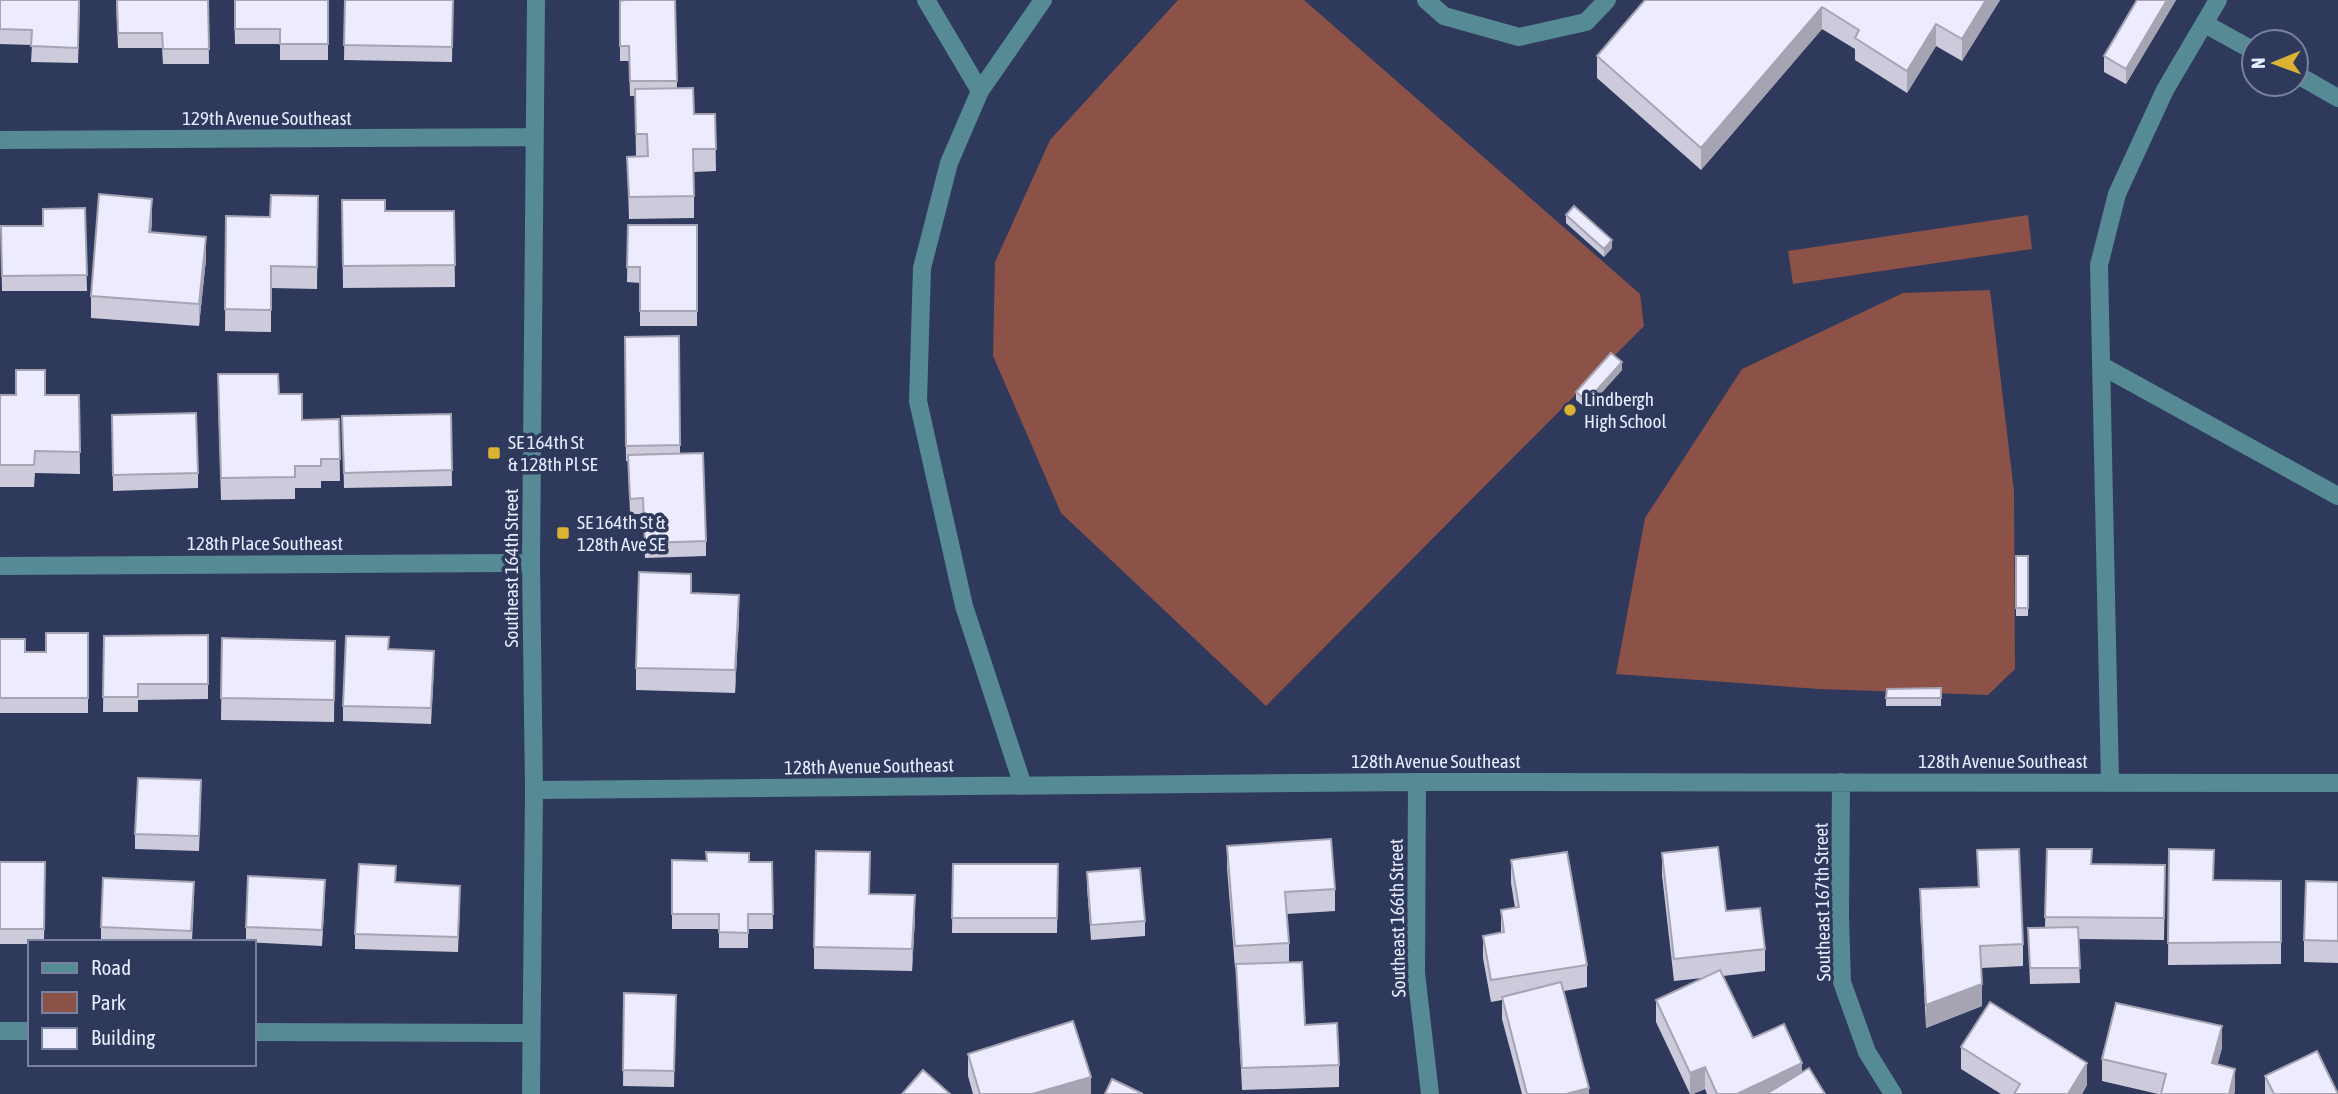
<svg xmlns="http://www.w3.org/2000/svg" width="2338" height="1094" font-family="'Asap Condensed',sans-serif">
<style>
.green{fill:#8c5147}
.lines{fill:none;stroke-linecap:round;stroke-linejoin:round}
.minor{stroke:#568a94;stroke-width:18}
.wall{fill:#cccadb}
.shaded-wall{fill:#a6a4b2}
.building{fill:#edebff;stroke:#a6a4b2;stroke-width:2}
.poi-dot{fill:#dbb233;stroke:#2e395c;stroke-width:2.5}
.labels{text-anchor:middle;dominant-baseline:central;stroke-width:7;stroke-linejoin:round;paint-order:stroke}
.street-label{font-size:19px;fill:#e7edff;stroke:#2e395c}
.poi-label{font-size:19px;fill:#e7edff;stroke:#2e395c;text-anchor:start}
</style>
<rect width="100%" height="100%" fill="#2e395c"/>
<path class="green" d="M1178 0H1304L1640 294 1644 326 1266 706 1061 513 993 356 995 262 1050 140Z
M2028 215 2032 249 1793 284 1788 251Z
M1990 290 2014 491 2015 669 1988 695 1819 689 1616 674 1645 518 1742 369 1903 293Z"/>
<g class="lines">
<path class="minor" d="M926 0 980 91
M1426 0 1444 16 1519 37 1586 22 1607 0
M2205 24 2254 51
M2296 74 2338 98
M0 140 535 137
M2102 366 2338 496
M0 566 531 563
M1417 782 1416 973 1430 1094
M1841 782 1840 917 1842 982 1867 1052 1893 1094
M2110 783 2099 265 2117 194 2165 90 2218 0
M1023 786 964 606 918 401 922 268 949 163 980 91 1043 0
M534 790 1417 782 2338 783
M0 1031H30
M254 1032 531 1033
M531 1094 534 790 531 563 536 0"/>
</g>
<path class="wall" d="M0 0H80L78 63 31 62 32 45 0 44Z
M116 0H208L209 64H163L162 48H118Z
M234 0H328V60H280V44H235Z
M345 0H453L452 62 344 60Z
M675 0 677 88 694 114H715L716 171 694 172V218L629 219 627 157 647 156H636L635 96H630L629 61H620V1Z
M1645 0H2000L1962 61 1936 46 1907 93 1855 60V49L1822 29 1701 170 1597 78V56Z
M2137 0H2176L2126 84 2104 72V56Z
M318 196 317 289 271 288V332L225 331 226 216 270 217Z
M342 200 385 211H454L455 287 343 288Z
M85 208 87 291H2L1 242 43 226Z
M1566 215 1612 248 1604 257 1566 223Z
M152 221 151 232 206 259 199 326 91 318V296Z
M628 225H697V326H640V283L627 282Z
M679 336 680 453 706 541V556L645 558 643 514H630L628 461H626L625 337Z
M1622 370 1587 409 1576 400V392Z
M279 394 302 420 339 419 340 481H321V488H295V499L221 500 218 396Z
M0 395H79L80 474 35 473 34 487H0Z
M451 414 452 486 344 488 342 416Z
M112 415 198 473V488L113 491Z
M2016 556H2028V616H2016Z
M691 593 739 617 735 693 636 690V668Z
M88 633V713H0V639L25 652H46Z
M208 635V699L138 700V712H103L104 636Z
M222 638 335 641 334 722 221 720Z
M389 649 434 666 431 724 343 721V706Z
M1941 688V706H1886V698Z
M201 795 199 851 135 849V834Z
M1227 846 1335 889V911L1287 914 1289 943V963L1305 1025 1339 1065V1087L1242 1090 1236 968H1235L1227 868Z
M2047 849 2092 864 2165 887 2164 940 2078 939 2080 983 2030 984 2028 928 2045 927Z
M2169 849 2214 880 2281 881V964L2168 965Z
M1977 850 2023 944V966L1981 968 1982 1006 1926 1028 1920 911V889L1978 887Z
M1662 853 1765 949V971L1723 976 1753 1038 1802 1072 1825 1094H1707L1705 1089 1693 1094H1690L1656 1022V1000L1703 978 1674 981 1662 875Z
M672 860 772 862 773 929H748V948H719V929H672Z
M1511 860 1587 965V987L1564 991 1589 1094H1522L1502 1019V1000L1491 1002 1483 958V936L1501 933V910L1515 908 1511 883Z
M0 862H45L44 942H30V944H0Z
M953 864H1058L1057 933H952Z
M1087 872 1145 921V936L1091 940 1087 887Z
M396 882 460 902 458 952 355 949V934Z
M2338 882V963L2304 962V940Z
M869 894 915 917 912 971 814 969V947Z
M325 895 322 946 246 942V927Z
M194 897 192 942H101V927Z
M624 993 676 995 674 1087 623 1086Z
M1961 1047 2087 1085 2082 1094H2001L1961 1069Z
M2222 1048 2217 1065 2235 1091 2234 1094H2158L2102 1081V1059Z
M968 1054 1091 1094H973L968 1076Z
M2265 1076 2338 1094H2265Z"/>
<path class="shaded-wall" d="M1986 0H2000L1962 61V39Z
M2167 0H2176L2126 84V69Z
M1822 7V29L1701 170V148Z
M1936 24V46L1907 93V71Z
M152 199V221L149 254V232Z
M206 237V259L199 326V304Z
M1612 240V248L1604 257V249Z
M1622 362V370L1587 409V401Z
M739 595V617L735 693V670Z
M915 895V917L912 971V949Z
M1982 984V1006L1926 1028V1005Z
M2222 1026V1048L2212 1085V1063Z
M1802 1063V1085L1784 1094H1737Z
M2087 1063V1085L2082 1094H2068Z
M1705 1067V1089L1693 1094H1690V1073Z
M2235 1069V1091L2234 1094H2229Z
M1091 1077V1094H1032Z
M1589 1088V1094H1566Z"/>
<path class="building" d="M0 0H79L78 48 31 46 32 30 0 29Z
M117 0H208L209 49H163L162 33H118Z
M235 0H328V44H280V29H235Z
M345 0H453L452 47 344 45Z
M626 0H675L677 81H630L629 46H620V1Z
M1645 0H1986L1962 39 1936 24 1907 71 1855 38 1859 30 1822 7 1701 148 1597 56Z
M2137 0H2167L2126 69 2104 56Z
M693 88 694 114H715L716 149H693L694 196 629 197 627 157 648 156 647 134H636L635 89Z
M99 194 152 199 149 232 206 237 199 304 91 296Z
M271 195 318 196 317 267 271 266V310L225 309 226 216 270 217Z
M342 200H385V211H454L455 265 343 266Z
M1574 206 1612 240 1604 249 1566 215Z
M85 208 87 275 2 276 1 226H43V209Z
M628 225H697V311H640V267H627Z
M679 336 680 445 626 446 625 337Z
M1611 353 1622 362 1587 401 1576 392Z
M16 370H45V395H79L80 452 35 451 34 465H0V395H16Z
M218 374H278L279 394H302V420L339 419 340 459H321V466H295V477L221 478Z
M196 413 198 473 113 475 112 415Z
M451 414 452 470 344 473 342 416Z
M703 453 706 541 645 543 643 498 630 499 628 455Z
M2016 556H2028V608H2016Z
M639 572 691 574V593L739 595 735 670 636 668Z
M46 633H88V698H0V639H25V652H46Z
M208 635V684H138V697H103L104 636Z
M346 636 389 637 388 649 434 651 431 708 343 706Z
M222 638 335 641 334 700 221 698Z
M1941 688V698H1886L1887 689Z
M138 778 201 780 199 836 135 834Z
M1331 839 1335 889 1285 892 1289 943 1235 946 1227 846Z
M1718 847 1726 911 1760 908 1765 949 1674 959 1662 853Z
M2019 849 2023 944 1980 946 1982 984 1926 1005 1920 889 1979 887 1977 850Z
M2047 849H2092L2091 864 2165 865 2164 918 2045 917Z
M2169 849 2214 850 2213 880 2281 881V942L2168 943Z
M816 851 870 852 869 894 915 895 912 949 814 947Z
M706 852 749 853V862H772L773 914H748V933L719 932V914H672V860L707 861Z
M1567 852 1587 965 1491 980 1483 936 1504 932 1501 910 1519 907 1511 860Z
M0 862H45L44 929H0Z
M359 864 396 866 395 882 460 886 458 937 355 934Z
M953 864H1058L1057 918H952Z
M1140 868 1145 921 1091 925 1087 872Z
M248 876 325 880 322 930 246 927Z
M103 878 194 882 191 931 101 927Z
M2306 881 2338 882V941L2304 940Z
M2078 927 2080 968H2030L2028 928Z
M1302 962 1305 1025 1337 1023 1339 1065 1242 1068 1236 964Z
M1720 970 1753 1038 1784 1024 1802 1063 1737 1094H1717L1705 1067 1690 1073 1656 1000Z
M1561 982 1589 1088 1566 1094H1527L1502 997Z
M624 993 676 995 674 1071 623 1070Z
M1990 1002 2087 1063 2068 1094H2014L2020 1084 1961 1047Z
M2116 1003 2222 1026 2212 1063 2235 1069 2229 1094H2161L2166 1074 2102 1059Z
M1073 1021 1091 1077 1032 1094H980L968 1054Z
M2317 1051 2338 1094H2274L2265 1076Z
M1809 1068 1825 1094H1766Z
M923 1070 950 1094H902Z
M1112 1079 1143 1094H1105Z"/>
<g class="poi-dot">
<circle cx="1570" cy="410" r="7"/>
<rect x="487" y="446" width="14" height="14" rx="3.5"/>
<rect x="556" y="526" width="14" height="14" rx="3.5"/>
</g>
<g class="labels">
<g class="street-label">
<text x="267" y="118">129th Avenue Southeast</text>
<text x="265" y="543">128th Place Southeast</text>
<text transform="translate(511 568) rotate(-90)">Southeast 164th Street</text>
<text x="1436" y="761">128th Avenue Southeast</text>
<text x="2003" y="761">128th Avenue Southeast</text>
<text transform="translate(869 766) rotate(-1)">128th Avenue Southeast</text>
<text transform="translate(1822 902) rotate(-91)">Southeast 167th Street</text>
<text transform="translate(1397 918) rotate(-91)">Southeast 166th Street</text>
</g>
<g class="poi-label">
<text x="1584" y="399">Lindbergh<tspan x="1584" dy="22">High School</tspan></text>
<text x="508" y="442">SE 164th St<tspan x="508" dy="22">&amp; 128th Pl SE</tspan></text>
<text x="577" y="522">SE 164th St &amp;<tspan x="577" dy="22">128th Ave SE</tspan></text>
</g>
</g>
<rect x="28" y="940" width="228" height="126" fill="#2e395c" stroke="#78819d" stroke-width="2"/>
<rect x="42" y="963" width="35" height="10" fill="#568a94" stroke="#78819d" stroke-width="2"/>
<text x="91" y="975" font-size="21" fill="#e7edff">Road</text>
<rect x="42" y="992" width="35" height="21" fill="#8c5147" stroke="#78819d" stroke-width="2"/>
<text x="91" y="1010" font-size="21" fill="#e7edff">Park</text>
<rect x="42" y="1028" width="35" height="21" fill="#edebff" stroke="#78819d" stroke-width="2"/>
<text x="91" y="1045" font-size="21" fill="#e7edff">Building</text>
<g transform="translate(2275 63) rotate(269)"><circle r="33" fill="#2e395c" stroke="#78819d" stroke-width="2"/>
<path d="M0-5L12 26L0 18L-12 26Z" fill="#dbb233"/>
<text y="-10" font-size="19" font-weight="bold" text-anchor="middle" fill="#e7edff">N</text>
</g>
</svg>
